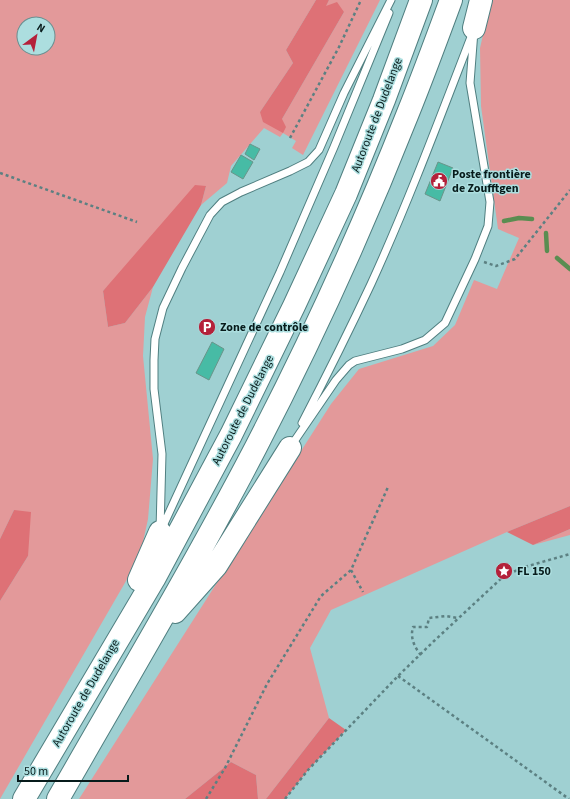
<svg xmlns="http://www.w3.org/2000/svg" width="570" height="799" font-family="'Source Sans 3',sans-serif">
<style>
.green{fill:#e3999a;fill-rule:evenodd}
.forest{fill:#de7176}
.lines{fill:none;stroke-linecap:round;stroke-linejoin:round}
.stream{stroke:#5a8d51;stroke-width:4.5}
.building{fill:#47bba5;stroke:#68958a}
.service-casing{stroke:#507f80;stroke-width:9}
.motorway-casing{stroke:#507f80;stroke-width:24}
.path{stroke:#5c8082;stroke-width:2.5;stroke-dasharray:3 3;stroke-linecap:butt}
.service{stroke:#fff;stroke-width:7}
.motorway{stroke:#fff;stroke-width:22}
.labels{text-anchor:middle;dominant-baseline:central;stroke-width:3;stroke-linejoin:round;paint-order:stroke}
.street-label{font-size:12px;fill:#071b1b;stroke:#acdedf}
.poi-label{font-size:12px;font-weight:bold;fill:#071b1b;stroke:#acdedf;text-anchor:start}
</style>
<rect width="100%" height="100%" fill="#9fd0d2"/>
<path class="green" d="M0 0H316L286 50 293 63 260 112 282 119 344 12 325 7 329 0H380L303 155 292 148 296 141 283 133 280 137 264 128 231 166 227 183 201 205 206 186 103 291 108 327 125 323 153 287 145 317 143 356 153 459 148 519 141 551 126 581 0 799V601L28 556 14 510 0 539ZM24 24H48V48H24Z
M491 0H570V506L507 532 331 610 310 648 329 718 266 799H258L256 775 231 762 185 799H79L331 404 359 369 433 346 455 325 474 280 497 289 519 238 498 229 481 106 480 48Z
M570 529V535L533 545Z"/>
<path class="forest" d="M316 0H329L326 6 337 2 344 12 282 119 286 127 283 133 263 122 260 112 293 63 286 50Z
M195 185 206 186 201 205 153 287 125 323 108 327 103 291Z
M570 506V529L533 545 507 532Z
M14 510 31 512 28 556 0 601V539Z
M329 718 346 730 308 770 285 799H266Z
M231 762 256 775 258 799H185Z"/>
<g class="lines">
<path class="stream" d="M504 221 519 218 532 219
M546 233 547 251
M557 258 570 269"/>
</g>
<path class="building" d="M250 144 260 149 254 160 245 154Z
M241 155 253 162 243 179 231 172Z
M438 162 453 168 440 201 425 194Z
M212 342 224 349 209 380 196 373Z"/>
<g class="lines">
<defs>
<path id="service" d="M302 423C326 377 349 331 371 284 408 203 439 120 471 37
M291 446 336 380 349 365 355 361 402 349 425 340 445 323 475 259 488 226 490 202 470 83 474 31
M162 528 280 272 334 147 389 13
M160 530 162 454 154 389V360L155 339 163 308 182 268 210 215 222 202 241 192 290 171 308 162 319 150 344 93 391 0"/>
<path id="motorway" d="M474 28 481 0
M139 580 160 532
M175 612 216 566 290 448
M24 799 154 579 231 435 294 306 346 194 384 100 421 0
M58 799C125 682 194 566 256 447 312 339 363 227 408 113 423 76 437 38 451 0"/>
</defs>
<use href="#service" class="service-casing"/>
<use href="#motorway" class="motorway-casing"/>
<path class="path" d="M290 138 339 47 361 0
M0 173 137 222
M484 262 496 266 515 259 570 190
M351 570 363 592
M421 655C414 647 410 637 413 627H427L429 618 446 616 458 618
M398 676 569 799
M206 799 225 768 267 684 321 596 351 570 388 487
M285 799 308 770 398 676 434 641 505 575 528 566 570 554"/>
<use href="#service" class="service"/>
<use href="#motorway" class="motorway"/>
</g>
<defs>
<symbol id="civic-disc" viewBox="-11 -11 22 22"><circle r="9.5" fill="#b4213a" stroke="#acdedf"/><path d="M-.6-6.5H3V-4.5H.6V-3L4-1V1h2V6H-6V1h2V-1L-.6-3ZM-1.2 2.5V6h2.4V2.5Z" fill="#fff"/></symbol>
<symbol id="parking-disc" viewBox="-11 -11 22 22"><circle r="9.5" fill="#b4213a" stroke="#acdedf"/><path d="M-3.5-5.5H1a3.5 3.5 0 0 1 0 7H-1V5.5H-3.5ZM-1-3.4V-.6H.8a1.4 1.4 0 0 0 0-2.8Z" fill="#fff"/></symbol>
<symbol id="sight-disc" viewBox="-11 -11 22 22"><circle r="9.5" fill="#b4213a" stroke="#acdedf"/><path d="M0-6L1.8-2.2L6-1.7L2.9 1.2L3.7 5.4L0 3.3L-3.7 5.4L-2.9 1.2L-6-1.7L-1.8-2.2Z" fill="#fff"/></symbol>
</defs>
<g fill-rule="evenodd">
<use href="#civic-disc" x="429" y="171" width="20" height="20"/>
<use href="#parking-disc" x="197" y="317" width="20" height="20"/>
<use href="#sight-disc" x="494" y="561" width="20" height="20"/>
</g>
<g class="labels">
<g class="street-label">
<text transform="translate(377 115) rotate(-69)">Autoroute de Dudelange</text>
<text transform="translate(243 410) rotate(-63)">Autoroute de Dudelange</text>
<text transform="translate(86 693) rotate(-60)">Autoroute de Dudelange</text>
</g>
<g class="poi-label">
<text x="452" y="174">Poste frontière<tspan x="452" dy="14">de Zoufftgen</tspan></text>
<text x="220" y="327">Zone de contrôle</text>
<text x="517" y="571">FL 150</text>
</g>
</g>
<g transform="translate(36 36) rotate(32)"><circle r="19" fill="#acdedf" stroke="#6a9091"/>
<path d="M0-3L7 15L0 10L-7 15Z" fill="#b4213a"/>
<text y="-6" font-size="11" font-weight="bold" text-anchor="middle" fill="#071b1b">N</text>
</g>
<path d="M18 775v6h110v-6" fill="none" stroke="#071b1b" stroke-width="2"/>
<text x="24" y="775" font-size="12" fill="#071b1b" stroke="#acdedf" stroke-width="3" paint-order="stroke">50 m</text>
</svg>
